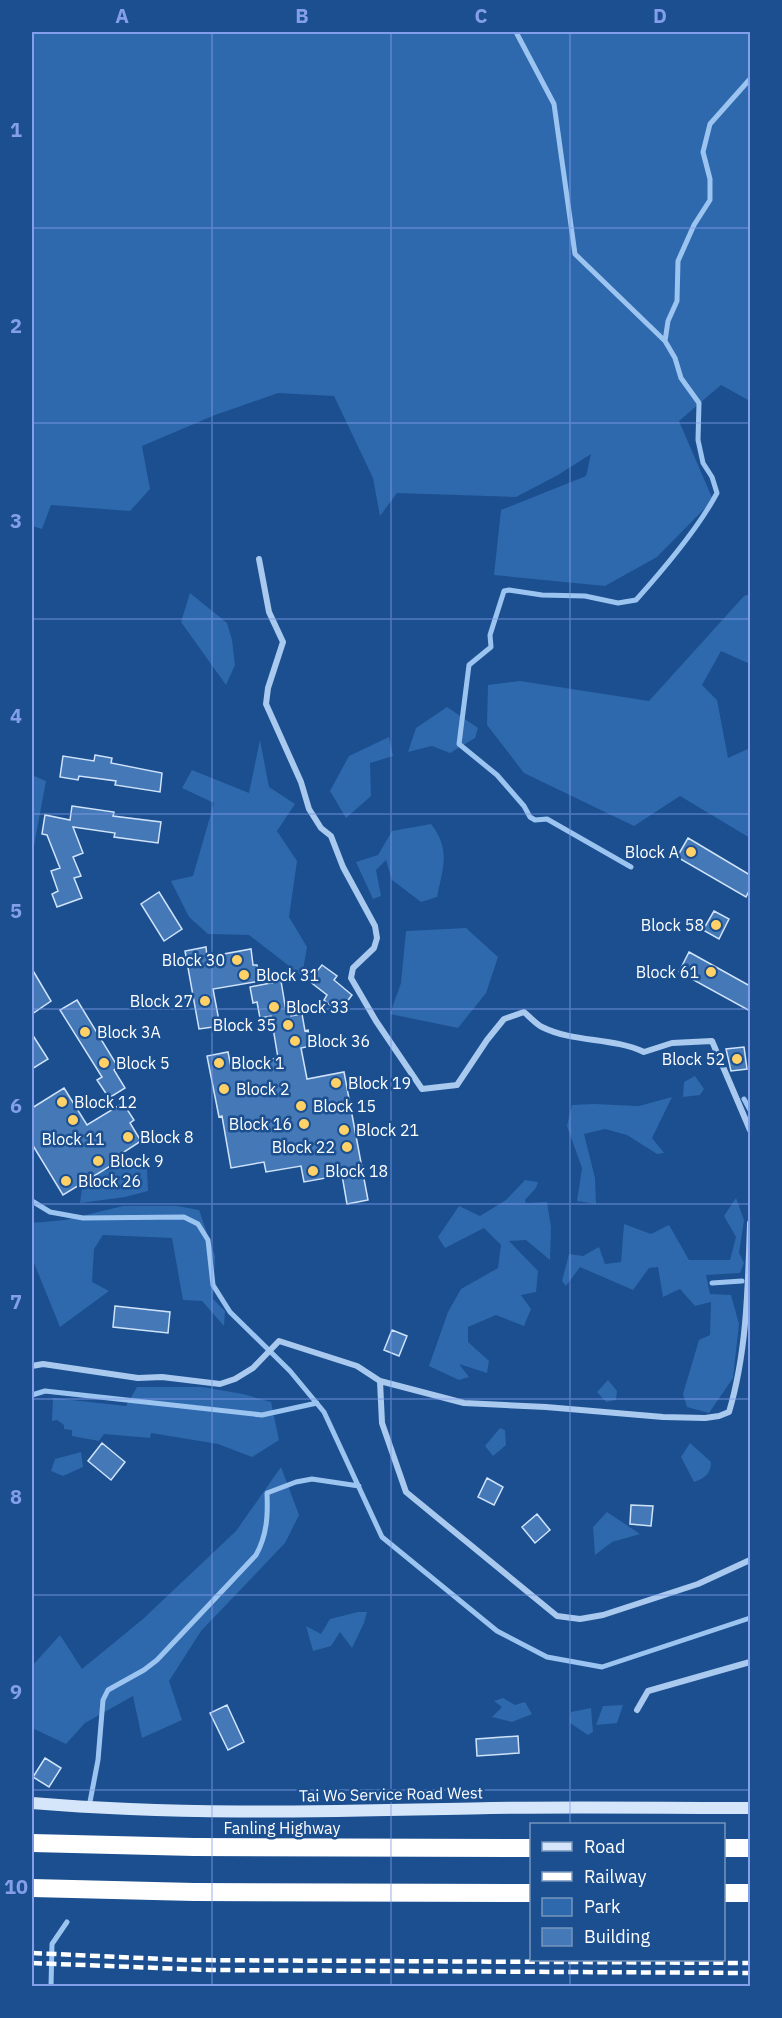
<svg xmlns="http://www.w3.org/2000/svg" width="782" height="2018" font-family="'IBM Plex Sans',sans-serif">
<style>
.green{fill:#2e69ad}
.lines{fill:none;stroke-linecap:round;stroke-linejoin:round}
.stream{stroke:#9cc4f0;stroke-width:5}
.building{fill:#4478b7;stroke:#cfe3fa;stroke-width:1.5}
.minor{stroke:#a9c9ee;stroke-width:6}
.secondary{stroke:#d6e6fa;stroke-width:12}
.motorway{stroke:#fff;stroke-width:18}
.rail{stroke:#fff;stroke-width:4.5;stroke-dasharray:10 4.5;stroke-linecap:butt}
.grid{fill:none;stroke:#839eea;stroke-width:1.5;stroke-opacity:0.55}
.poi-dot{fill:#ffd166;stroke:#1b4f8f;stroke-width:2}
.labels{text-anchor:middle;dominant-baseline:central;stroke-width:5;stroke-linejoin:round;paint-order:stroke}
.poi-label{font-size:16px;fill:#fff;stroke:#1b4f8f;text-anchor:start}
.street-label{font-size:16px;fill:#fff;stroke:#1b4f8f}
.neatline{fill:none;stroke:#839eea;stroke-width:2}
.grid-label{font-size:20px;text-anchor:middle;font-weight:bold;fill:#839eea}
</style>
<rect width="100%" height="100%" fill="#1b4f8f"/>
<path class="green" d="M32 32H750V401L721 385 679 421 713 500 657 557 605 586 494 575 501 510 586 476 591 454 558 475 516 497 397 493 380 516 373 478 334 396 278 393 215 415 142 446 150 489 130 511 51 505 42 529 32 526Z
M190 593 227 623 232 640 235 665 226 685 181 622Z
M750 594V664L721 651 702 685 717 700 728 758 750 748V838L680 796 634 826 524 773 487 725 488 685 520 681 649 701 744 596Z
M447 707 478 728 475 738 450 753 432 746 408 752 416 728Z
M389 737 393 756 370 763 371 796 346 818 330 791 349 756Z
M260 740 269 787 295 804 277 831 297 861 289 917 307 947 302 976 249 935 208 934 189 917 171 881 193 876 214 803 182 788 192 770 249 793Z
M32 775 46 781 33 851H32Z
M431 824C451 850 443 867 437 897L421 902 392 880 386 860 376 870 381 896 373 899 356 862 378 855 392 831Z
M466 928 498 957 486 993 458 1028 390 1014 401 983 406 931Z
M695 1076 704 1089 700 1095 683 1097 684 1082Z
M672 1097 652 1138 664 1153 657 1154 627 1135 605 1129 584 1134 595 1178 596 1204 577 1201 582 1168 567 1126 572 1105 594 1104 639 1106Z
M142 1155 147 1169 148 1191 125 1197 80 1203 84 1175 116 1168Z
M525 1180 538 1182 536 1188 525 1200 526 1203 547 1202 551 1227 550 1260 526 1240 509 1241 538 1271 536 1292 521 1295 531 1309 524 1326 496 1315 468 1327V1342L489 1361 487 1373 459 1364 469 1377 459 1380 429 1366 448 1312 461 1289 498 1268 501 1245 484 1228 445 1248 438 1237 459 1206 480 1216 506 1200Z
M736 1198 744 1220 739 1253 744 1263 740 1273 706 1275 710 1294 731 1295 739 1324 733 1378 709 1413 687 1407 683 1394 699 1340 710 1335 711 1302 695 1306 680 1289 663 1297 658 1267 649 1268 633 1290 580 1267 566 1286 562 1281 569 1254 583 1256 599 1247 605 1264 621 1262 624 1224 651 1234 669 1225 689 1260H730L736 1237 724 1216Z
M123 1206H177L199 1210 215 1256 213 1299 225 1311 224 1326 202 1301 183 1300 172 1238 103 1235 94 1249 92 1282 109 1291 60 1327 32 1258V1223L65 1220Z
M608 1380 617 1391 616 1400 606 1402 597 1392Z
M137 1387H202L243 1394 271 1402 279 1440 252 1457 218 1444 151 1433 150 1438 104 1434 99 1441 72 1436V1430L64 1429V1425L57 1420 52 1421 53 1398 126 1406Z
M500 1428 505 1430 506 1445 493 1456 485 1446Z
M690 1443 711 1462C711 1474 705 1478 694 1482L681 1457Z
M81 1452 83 1467 63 1476 51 1471 55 1459Z
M281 1467 299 1515 285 1543 201 1631 169 1681 182 1720 142 1738 133 1696 85 1723 66 1744 32 1728V1666L60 1635 82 1669 143 1619 236 1531Z
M607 1512 640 1534 612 1542 595 1555 593 1527Z
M358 1612H367L364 1623 352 1648 340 1632 331 1646 313 1651 306 1626 321 1634 330 1619Z
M503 1698 515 1705 525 1702 532 1714 512 1722 492 1717 502 1707 494 1701Z
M623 1705 617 1723 596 1725 603 1706Z
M591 1708 593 1732 588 1735 570 1723 571 1712Z"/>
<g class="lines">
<path class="stream" d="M516 32 554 104 575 254 665 341
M631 867 547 819 535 820 530 817 524 806 497 775 459 744 469 665 491 647 490 635 504 591 509 590 542 595 585 596 618 603 636 600C662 571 699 527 717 493L712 477 703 463 698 440 699 403 681 378 675 358 665 341 668 321 677 301 678 261 694 225 710 200V179L703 152 710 124 750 79
M744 1099 750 1110
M32 1201 50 1212 83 1218 184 1217 198 1224 208 1240 213 1285 230 1312 290 1371 324 1412 382 1537 497 1631 547 1657 602 1667 750 1618
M712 1283 742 1281
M32 1395 45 1391 262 1415 317 1403
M89 1807 98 1760 103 1700 108 1690 144 1670 157 1660 256 1555C267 1535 268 1516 267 1493L296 1482 312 1479 359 1486
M51 1986 52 1944 67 1922"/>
</g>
<path class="building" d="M95 755 112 758 111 763 162 773 160 792 115 785 116 781 79 776 78 780 60 777 63 756 94 761Z
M72 806 114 812 113 816 161 822 158 843 114 837 115 833 73 827 83 853 73 857 81 876 74 878 82 898 57 907 52 894 58 891 51 871 60 868 47 835 42 834 45 815 70 820Z
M688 838 750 875V889L746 897 677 857Z
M159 892 182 929 164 941 141 904Z
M714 911 729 919 719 939 703 930Z
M206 947 207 957 251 949 253 965H257L260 981 213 989 220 1026 199 1029 185 951Z
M689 952 750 986V1011L679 972Z
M322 965 337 976 334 980 352 995 339 1012 324 1000 327 995 309 981Z
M32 969 51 1001 32 1014Z
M281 981 286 1011 289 1006 291 1016 302 1014 305 1031 308 1030 311 1046 301 1048 307 1079 344 1072 368 1200 347 1204 342 1175 304 1182 301 1166 266 1172 264 1162 231 1168 222 1116 219 1117 207 1056 228 1052 231 1067 278 1058 271 1016 260 1018 257 1002 253 1003 250 987Z
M77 1000 118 1067 114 1070 125 1088 109 1098 97 1080 102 1077 60 1010Z
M32 1034 48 1059 32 1069Z
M744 1047 747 1069 731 1071 726 1049Z
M64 1088 87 1125 123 1103 134 1120 130 1123 141 1141 110 1161 112 1165 63 1195 32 1144V1108Z
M115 1306 170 1312 168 1333 113 1327Z
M392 1330 407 1336 399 1356 384 1350Z
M102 1443 125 1462 111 1480 88 1461Z
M487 1478 503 1487 494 1505 478 1497Z
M631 1505 653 1506 651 1526 630 1524Z
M537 1514 550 1530 535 1543 522 1527Z
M227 1705 244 1742 228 1750 210 1713Z
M518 1736 519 1753 477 1756 476 1739Z
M45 1758 61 1768 49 1787 33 1777Z"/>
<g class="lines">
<path class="minor" d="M259 559 269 612 283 642 268 688 266 704 301 782 309 809 321 828 331 836 343 867 375 926 377 938 374 948 353 968 351 978 376 1021 422 1089 457 1085 487 1040 504 1019 524 1012C530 1017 536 1024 542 1027 574 1043 612 1037 644 1052L672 1043 712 1041 750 1130
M32 1366 43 1364 138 1378 162 1377 220 1384 235 1379 253 1368 279 1341 357 1366 380 1381 464 1403 546 1407 663 1417 705 1418 719 1416 729 1412C747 1352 748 1285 750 1223
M380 1381 382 1423 406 1492 557 1616 580 1619 603 1615 698 1584 750 1560
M637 1710 648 1691 750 1662"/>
<path class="secondary" d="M32 1803C185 1816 338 1811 491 1808 577 1807 664 1808 750 1808"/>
<path class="motorway" d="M32 1843 194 1847 532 1848
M724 1848H750
M32 1888 194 1892 532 1893
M724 1893H750"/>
<path class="rail" d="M32 1953 185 1960 750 1963
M32 1963 210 1970 750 1973"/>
</g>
<path class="grid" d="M212 32V1986M391 32V1986M570 32V1824M32 228H750M32 423H750M32 619H750M32 814H750M32 1009H750M32 1204H750M32 1399H750M32 1595H750M32 1790H750M570 1960V1986"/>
<g class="poi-dot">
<circle cx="691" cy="852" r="6"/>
<circle cx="716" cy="925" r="6"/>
<circle cx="237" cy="960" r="6"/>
<circle cx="711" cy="972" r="6"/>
<circle cx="244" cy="975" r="6"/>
<circle cx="205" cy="1001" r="6"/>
<circle cx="274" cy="1007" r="6"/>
<circle cx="288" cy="1025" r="6"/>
<circle cx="85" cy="1032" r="6"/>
<circle cx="295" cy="1041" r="6"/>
<circle cx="737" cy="1059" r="6"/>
<circle cx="104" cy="1063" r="6"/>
<circle cx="219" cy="1063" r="6"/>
<circle cx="336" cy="1083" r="6"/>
<circle cx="224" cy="1089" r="6"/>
<circle cx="62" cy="1102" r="6"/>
<circle cx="301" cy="1106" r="6"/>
<circle cx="73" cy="1120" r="6"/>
<circle cx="304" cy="1124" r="6"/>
<circle cx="344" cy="1130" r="6"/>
<circle cx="128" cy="1137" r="6"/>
<circle cx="347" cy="1147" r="6"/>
<circle cx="98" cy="1161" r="6"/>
<circle cx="313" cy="1171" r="6"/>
<circle cx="66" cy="1181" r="6"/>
</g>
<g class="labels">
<g class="poi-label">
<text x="679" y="852" text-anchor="end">Block A</text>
<text x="704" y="925" text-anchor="end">Block 58</text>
<text x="225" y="960" text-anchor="end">Block 30</text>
<text x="699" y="972" text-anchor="end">Block 61</text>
<text x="256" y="975">Block 31</text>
<text x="193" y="1001" text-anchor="end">Block 27</text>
<text x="286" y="1007">Block 33</text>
<text x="276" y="1025" text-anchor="end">Block 35</text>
<text x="97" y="1032">Block 3A</text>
<text x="307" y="1041">Block 36</text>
<text x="725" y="1059" text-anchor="end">Block 52</text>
<text x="116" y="1063">Block 5</text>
<text x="231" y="1063">Block 1</text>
<text x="348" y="1083">Block 19</text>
<text x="236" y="1089">Block 2</text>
<text x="74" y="1102">Block 12</text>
<text x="313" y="1106">Block 15</text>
<text x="292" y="1124" text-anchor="end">Block 16</text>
<text x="356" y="1130">Block 21</text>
<text x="140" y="1137">Block 8</text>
<text x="73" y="1139" text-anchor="middle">Block 11</text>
<text x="335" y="1147" text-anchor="end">Block 22</text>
<text x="110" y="1161">Block 9</text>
<text x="325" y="1171">Block 18</text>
<text x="78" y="1181">Block 26</text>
</g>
<g class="street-label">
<text transform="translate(391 1794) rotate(-1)">Tai Wo Service Road West</text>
<text x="282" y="1828">Fanling Highway</text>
</g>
</g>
<rect width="782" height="2018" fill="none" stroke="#1b4f8f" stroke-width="66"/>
<rect x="530" y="1823" width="195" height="138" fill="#1b4f8f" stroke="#7695bc" stroke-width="1.5"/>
<rect x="542" y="1842" width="30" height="9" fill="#d6e6fa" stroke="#7695bc" stroke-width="1.5"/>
<text x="584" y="1853" font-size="18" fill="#ffffff">Road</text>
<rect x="542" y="1872" width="30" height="9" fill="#ffffff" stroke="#7695bc" stroke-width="1.5"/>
<text x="584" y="1883" font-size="18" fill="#ffffff">Railway</text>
<rect x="542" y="1898" width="30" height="18" fill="#2e69ad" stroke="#7695bc" stroke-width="1.5"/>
<text x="584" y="1913" font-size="18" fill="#ffffff">Park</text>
<rect x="542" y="1928" width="30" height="18" fill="#4478b7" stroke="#7695bc" stroke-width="1.5"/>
<text x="584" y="1943" font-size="18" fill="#ffffff">Building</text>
<rect x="33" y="33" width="716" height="1952" class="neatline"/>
<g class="grid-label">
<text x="122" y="23">A</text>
<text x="302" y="23">B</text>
<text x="481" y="23">C</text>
<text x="660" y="23">D</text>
<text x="16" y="137">1</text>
<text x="16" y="333">2</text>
<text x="16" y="528">3</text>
<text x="16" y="723">4</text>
<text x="16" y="918">5</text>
<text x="16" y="1113">6</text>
<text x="16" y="1309">7</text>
<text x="16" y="1504">8</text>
<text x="16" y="1699">9</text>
<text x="16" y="1894">10</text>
</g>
</svg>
